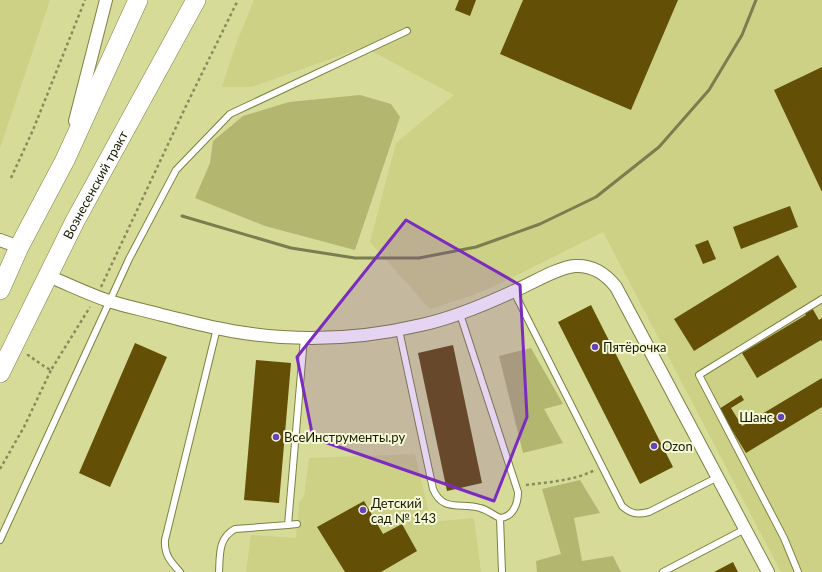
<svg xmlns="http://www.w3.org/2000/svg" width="822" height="572" font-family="Lato,sans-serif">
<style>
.built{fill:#ccd186}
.green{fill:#b2b66e}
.building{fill:#634f06}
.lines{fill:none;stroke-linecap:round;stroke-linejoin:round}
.lane-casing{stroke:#7d8141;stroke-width:8}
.street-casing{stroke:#7d8141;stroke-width:14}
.primary-casing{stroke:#7d8141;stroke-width:20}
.path{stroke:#888b5a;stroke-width:2.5;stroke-dasharray:3 3;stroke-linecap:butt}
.lane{stroke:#fff;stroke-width:6}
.street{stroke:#fff;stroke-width:12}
.primary{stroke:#fff;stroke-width:19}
.rail{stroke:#7a7d4e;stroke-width:3}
.marked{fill:#7b2cbf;fill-opacity:0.2;stroke:#7b2cbf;stroke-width:3;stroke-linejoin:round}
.poi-dot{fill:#6543bb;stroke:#f6f9d8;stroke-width:1.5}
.labels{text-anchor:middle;stroke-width:4;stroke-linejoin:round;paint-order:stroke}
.street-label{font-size:13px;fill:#191a01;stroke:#f6f9d8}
.poi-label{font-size:13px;fill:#191a01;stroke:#f6f9d8;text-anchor:start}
</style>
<rect width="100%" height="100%" fill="#d6db98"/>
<path class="built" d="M0,0H50L0,148Z
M254,0H822V572H781L603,232L499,284L473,295L430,309L370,242L396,143L454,95L364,47L252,87H222L236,44Z
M415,454L431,522L474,518L481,572H246L251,535L296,538L299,502L304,496L309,458Z"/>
<path class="green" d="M360,95L391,104L400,117L355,250L265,226L195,198L210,163L213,141L243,116L289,102Z
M531,348L563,404L544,409L563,443L523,453L499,356Z
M580,480L600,513L574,518L582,561L613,556L621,572H537L536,561L561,554L542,489Z"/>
<path class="building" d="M459,0H476L470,16L455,10Z
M523,0H678L631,110L500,54Z
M822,67V192L774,90Z
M790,206L798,227L741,249L733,227Z
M708,240L716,259L703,264L695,245Z
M778,255L797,287L694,351L674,319Z
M591,305L673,467L640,484L558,322Z
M811,306L819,320L822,318V342L821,340L757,378L742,353L806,315L803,311Z
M135,343L167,357L110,487L79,473Z
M453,345L482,483L447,491L418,353Z
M256,360L291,363L279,503L244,500Z
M822,378V407L746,453L719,409L741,395L744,400L731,408L742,426Z
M364,501L383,534L402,524L417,551L381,572H345L317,527Z
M733,562L738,572H714Z"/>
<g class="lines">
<g class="lane-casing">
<path id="lane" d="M514,292L622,506C631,514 637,515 649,512L718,477
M460,314L518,492C518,504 513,517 500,518L502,572
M399,330L433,489C443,513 461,502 480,508C488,510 493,515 500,518
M288,525L297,524
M0,540L129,259L176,170L230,114L407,31
M180,572C171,562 164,555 165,540L217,328
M219,572C220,555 218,538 235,529L288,525L304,338
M663,572L745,529
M798,572L784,538L699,375L822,299"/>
</g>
<g class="street-casing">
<path id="street" d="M75,121L106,0
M0,240L19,247
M48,276C68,284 88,294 109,301C127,307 145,310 162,315C187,321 212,328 238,332C299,342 362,339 421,325C453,318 484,305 514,291C531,284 558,267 575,266C593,265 606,274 616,287L768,572"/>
</g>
<g class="primary-casing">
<g id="primary">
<path d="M0,290L19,247L65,160L138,0"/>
<path id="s1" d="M0,373L75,221L196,0"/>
</g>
</g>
<path class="path" d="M11,178L33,130L85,0
M101,287L186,106L238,0
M28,354V355L45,367L51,370L90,307
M0,469L24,427L51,370
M526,485C549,482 573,481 595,470"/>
<use href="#lane" class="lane"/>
<use href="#street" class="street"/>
<use href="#primary" class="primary"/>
<path class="rail" d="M182,216L291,248L355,258H419L476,247L540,224L596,197L659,147L709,90L742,35L756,0"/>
</g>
<path class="marked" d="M406,220L520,285L527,417L494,501L313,438L297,357Z"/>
<g class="poi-dot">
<circle cx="595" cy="347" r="4"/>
<circle cx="781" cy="417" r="4"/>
<circle cx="276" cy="437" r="4"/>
<circle cx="654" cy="446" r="4"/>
<circle cx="363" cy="510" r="4"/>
</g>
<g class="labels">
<g class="street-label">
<text dy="5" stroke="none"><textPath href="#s1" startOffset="211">Вознесенский тракт</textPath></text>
</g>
<g class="poi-label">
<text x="603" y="352">Пятёрочка</text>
<text x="773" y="422" text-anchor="end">Шанс</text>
<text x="284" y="442">ВсеИнструменты.ру</text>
<text x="662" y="451">Ozon</text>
<text x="371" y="508">Детский<tspan x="371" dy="15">сад № 143</tspan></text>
</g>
</g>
</svg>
